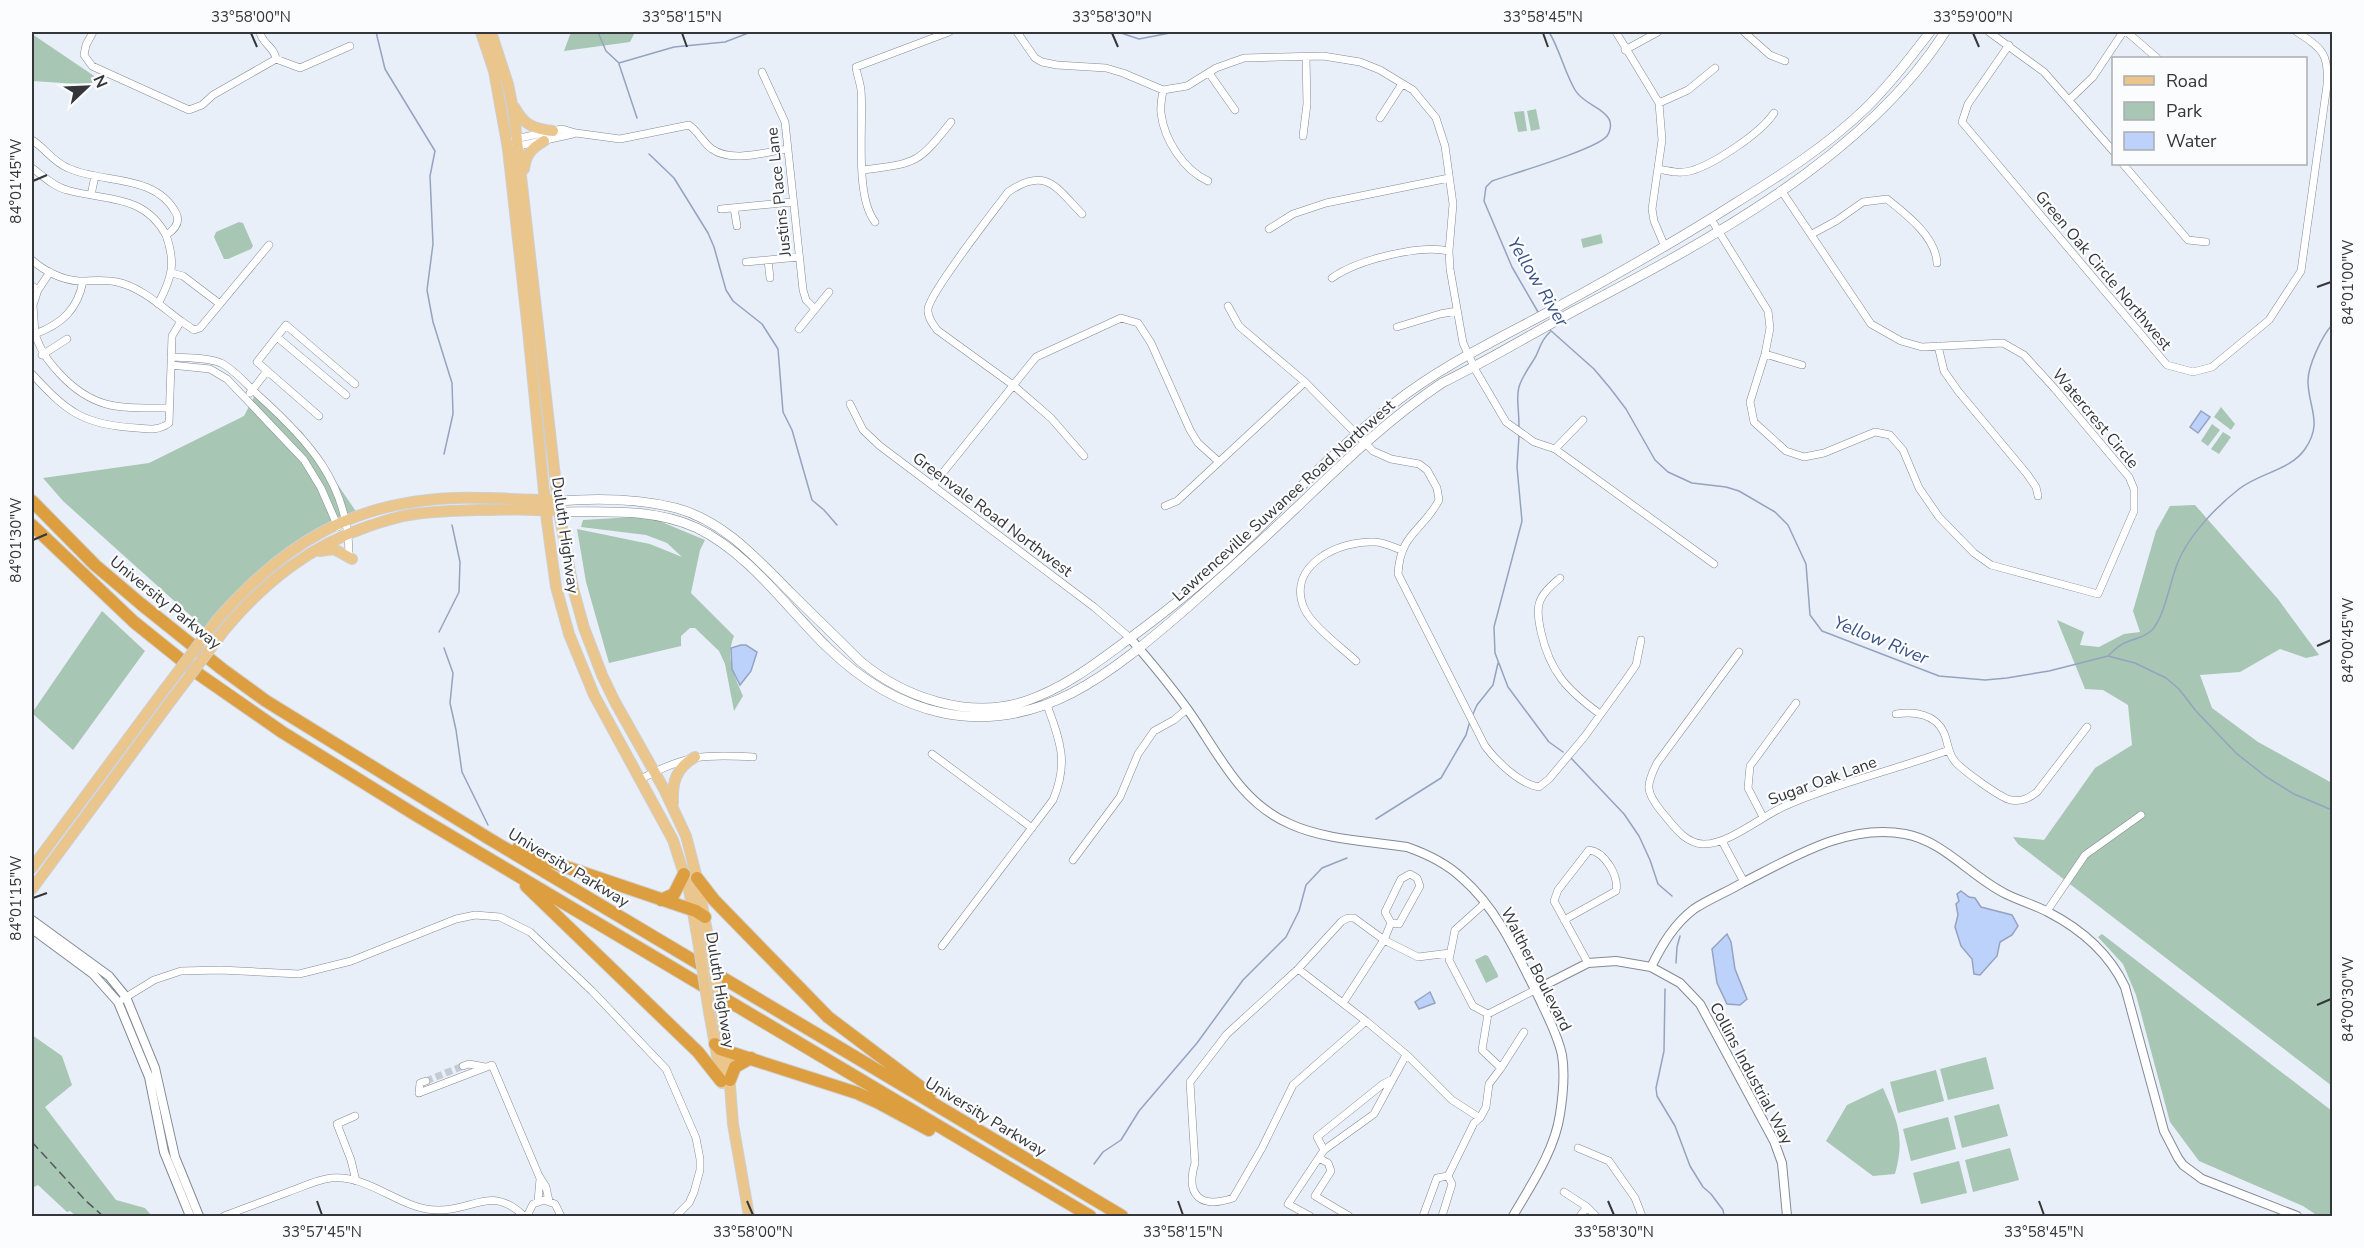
<svg xmlns="http://www.w3.org/2000/svg" width="2364" height="1248" font-family="'Nunito Sans',sans-serif">
<style>
.green{fill:#a7c6b3}
.water{fill:#bdd2fa;stroke:#94a3c0;stroke-width:1.5}
.lines{fill:none;stroke-linecap:round;stroke-linejoin:round}
.stream{stroke:#94a3c0;stroke-width:1.5}
.minor-tunnel{stroke:#c5cad3;stroke-width:7;stroke-dasharray:7 3.5;stroke-linecap:butt}
.minor-casing{stroke:#848a93;stroke-width:8}
.tertiary-casing{stroke:#848a93;stroke-width:10}
.secondary-casing{stroke:#848a93;stroke-width:10}
.primary-casing{stroke:#cecfd0;stroke-width:12}
.motorway-casing{stroke:#cecfd0;stroke-width:14}
.minor{stroke:#fff;stroke-width:7}
.tertiary{stroke:#fff;stroke-width:8}
.secondary{stroke:#fff;stroke-width:9}
.primary{stroke:#eac58c;stroke-width:10}
.motorway{stroke:#dc9e3f;stroke-width:12}
.rail{stroke:#55585d;stroke-width:1.5;stroke-dasharray:9 4.5;stroke-linecap:butt}
.primary-bridge-casing{stroke:#cecfd0;stroke-width:12;stroke-linecap:butt}
.primary-bridge{stroke:#eac58c;stroke-width:10}
.ticks{fill:none;stroke:#34363a;stroke-width:2}
.labels{text-anchor:middle;stroke-width:4.5;stroke-linejoin:round;paint-order:stroke}
.street-label{font-size:16px;fill:#34363a;stroke:#fbfcfe}
.water-label{font-size:18px;font-style:italic;fill:#3a5386;stroke:#fbfcfe}
.neatline{fill:none;stroke:#34363a;stroke-width:2}
.ticks-label{font-size:15px;text-anchor:middle;fill:#34363a}
</style>
<rect width="100%" height="100%" fill="#e9eff9"/>
<path class="green" d="M571,32H635L630,42L564,51Z
M32,34L109,86L32,81Z
M1536,109L1540,129L1531,131L1527,111Z
M1524,111L1527,131L1518,132L1514,112Z
M239,222L243,223L253,246L251,249L228,259H224L214,237L216,232Z
M1601,234L1603,243L1583,248L1581,239Z
M256,393L302,432L357,513L263,577L220,642L63,501L43,478L149,463L244,416Z
M2221,407L2235,424L2231,430L2214,417Z
M2212,424L2220,430L2208,446L2201,441Z
M2223,432L2231,437L2219,454L2211,449Z
M2195,505L2278,599L2319,655L2306,658L2280,649L2240,672L2200,675L2212,708L2258,742L2332,783V1086L2018,844L2013,837L2044,840L2095,768L2132,745L2128,705L2103,690L2085,689L2057,620L2084,632L2080,645L2099,647L2124,634L2140,632L2133,611L2156,531L2170,506Z
M634,517L657,520L705,540L700,550L691,593L734,636C725,658 734,675 743,696L734,711L725,664L719,651L695,628H690L681,636V646L609,663L586,582L577,529L650,544L682,557L667,543L646,535L581,527L583,520Z
M102,611L145,651L73,750L32,713Z
M2102,934L2332,1111V1216H2318L2303,1206L2199,1161L2170,1122L2136,995L2123,964L2098,937Z
M1485,955L1488,956L1498,975V977L1486,983L1475,960Z
M32,1035L62,1056L72,1085L45,1107L116,1200L145,1208L152,1216H76L70,1211L67,1212L38,1185L32,1188Z
M1986,1057L1994,1089L1948,1100L1940,1069Z
M1936,1070L1944,1101L1898,1113L1890,1082Z
M1883,1088C1898,1122 1905,1138 1895,1174L1873,1176L1826,1141L1847,1105Z
M1999,1104L2008,1136L1962,1148L1954,1116Z
M1948,1117L1956,1149L1911,1161L1903,1129Z
M2010,1148L2019,1180L1973,1192L1965,1160Z
M1959,1161L1967,1193L1921,1204L1913,1173Z"/>
<path class="water" d="M2201,411L2210,417L2198,433L2190,427Z
M741,645H746L757,652L751,671L740,685L732,669L731,648Z
M1961,891L1969,897L1975,898L1981,907L2012,915L2018,926L2012,935L2000,942L1997,956L1980,975L1974,974L1972,959L1961,946L1955,927L1958,915L1956,904L1959,901L1957,894Z
M1727,934L1731,942L1735,969L1747,999L1740,1005L1727,1004L1717,983L1712,949Z
M1430,992L1435,1003L1419,1009L1415,1002Z"/>
<g class="lines">
<path class="stream" d="M376,32L385,69L435,151L430,176L433,244L427,290L433,322L452,383L453,414L444,454
M598,32L606,51L619,63L674,47L725,42L751,32
M1118,32L1139,39L1175,32
M619,64L637,118
M649,154L674,178L708,233L714,247L726,290L733,301L762,324L778,349L783,412L792,430L812,500L824,510L837,525
M1538,312L1512,267L1484,201L1486,187L1492,181C1512,174 1597,149 1607,136C1610,132 1612,124 1609,119C1603,107 1583,104 1575,90C1564,71 1560,50 1549,32
M1549,329L1594,369L1610,388L1626,409L1655,460L1668,472L1692,483L1726,487L1739,491L1775,512L1788,525L1806,564L1810,615L1822,631L1939,676L1985,680L2007,678L2049,671L2108,656L2135,663L2166,678L2179,689L2196,711L2236,753L2265,776L2294,794L2332,810
M1519,428C1519,392 1511,394 1533,361C1541,350 1538,343 1550,332
M1519,436L1517,467L1522,521L1494,627L1495,653L1508,687L1549,742L1563,752
M439,632L459,592L460,562L452,525
M444,648L453,673L450,703L456,730L462,772L488,825
M2109,655C2114,650 2120,644 2127,642C2136,638 2144,638 2152,630C2165,616 2170,581 2178,562C2189,535 2216,507 2239,489C2259,473 2291,470 2305,449C2323,423 2309,409 2308,383C2307,367 2322,336 2332,325
M1473,714L1477,705L1493,685L1498,663
M1571,758L1624,814L1639,836L1650,860L1658,884L1672,896
M1376,819L1441,778L1466,735L1470,721
M1676,963L1677,947L1680,936
M1665,989L1664,1051L1656,1088L1657,1096L1675,1126L1690,1166L1703,1187L1711,1194L1723,1210L1724,1216
M1094,1164L1103,1152L1121,1140L1139,1111L1197,1043L1243,980L1286,937L1299,911L1306,885L1322,868L1347,858"/>
<path class="minor-tunnel" d="M426,1081L463,1066"/>
<g class="minor-casing">
<path id="minor" d="M93,32L86,45L84,55L92,66L189,110L202,105L213,95L276,59C275,47 261,43 260,32
M1017,32L1035,58L1042,62L1057,65L1106,68L1123,73L1163,90L1187,86L1216,68L1244,58L1323,56L1360,62L1380,70L1413,90L1436,118L1445,146L1453,204L1449,251L1450,269L1463,343L1476,371L1506,422L1534,442L1555,449L1714,564
M1616,32L1659,103L1662,140L1652,209L1654,221L1665,247
M1744,32L1770,55L1785,61
M1989,32L2044,72L2114,152
M2127,32L2157,58
M2009,45L1968,104L1962,122L2167,365L2193,372L2212,367L2269,320L2301,271L2327,85C2329,54 2323,49 2297,32
M1625,50L1658,32
M276,59L300,68L350,46
M762,72L785,122L803,290L806,300L815,309
M1209,73L1235,110
M1163,90C1162,98 1160,106 1161,113C1164,140 1184,170 1208,181
M2069,100L2093,77L2123,32
M1659,103L1688,90L1715,68
M1380,118L1402,84
M1303,136L1307,104L1306,57
M515,139L562,129L576,133L620,139L689,125C699,132 703,143 712,149C731,163 766,152 787,149
M32,140C45,148 53,162 68,168C102,184 155,173 176,213C181,223 174,230 166,235C176,263 172,278 158,304
M514,147L573,134
M2123,164L2188,240L2206,242
M32,168C43,176 54,187 67,190C106,201 144,194 166,235
M1658,169C1669,171 1679,174 1690,171C1713,165 1761,133 1774,113
M863,170C916,163 917,165 951,122
M91,195L95,176
M734,208L737,226
M721,209L793,202
M1082,214C1056,187 1046,166 1008,192C994,211 930,292 928,309C927,317 933,324 937,330L1013,385L1051,418L1084,456
M1711,219L1768,311L1770,328L1765,354L1750,402L1754,422L1786,451L1804,457L1824,453L1875,432L1890,435L1903,450L1919,488L1939,517L1974,553L1991,565L2098,594L2134,511V489L2129,477L2055,389L2024,355L2003,343L1922,347L1901,341L1871,324L1781,190
M875,222C854,195 864,124 861,90C860,82 857,75 856,67L949,32
M1269,229L1293,214L1326,203L1449,178
M1812,234L1836,221L1863,202L1887,199C1906,214 1936,237 1937,263
M32,260C44,271 62,280 79,281C91,281 104,279 117,282C141,287 162,307 181,321L172,336L169,423C159,431 148,429 137,428C83,425 67,412 32,374
M768,260L770,278
M746,262L799,257
M172,273L183,276L220,304
M1332,278C1357,260 1420,244 1449,251
M32,286L38,290L50,272
M38,290L33,305L35,334C62,324 78,309 83,281
M1228,306L1239,326L1305,382L1373,451L1391,459L1419,464L1427,470L1437,488L1439,500C1423,531 1400,533 1398,574L1485,746C1497,762 1520,784 1539,787L1549,779L1585,736L1627,678L1636,665L1641,640
M181,321L194,330L200,328L269,245
M1397,327L1440,314L1457,311
M799,329L829,292
M32,335L35,334C41,351 47,360 59,373C94,411 121,408 169,408
M277,337L346,395
M1938,346L1944,371L1958,391L2027,474L2036,487L2038,496
M1765,354L1802,365
M42,355L67,339
M171,357C187,358 206,357 221,363C235,370 248,386 259,396C308,440 348,483 349,553
M171,365L210,369L227,379L304,460L321,488L338,527
M250,393L267,371
M850,404L863,430L880,446L1094,607L1130,638
M319,416L257,362L286,325L355,384
M1555,449L1583,420
M933,485L1036,357L1121,318L1138,323L1151,343L1190,430L1198,443L1218,461
M1165,506L1177,501L1305,382
M1560,578C1552,585 1542,593 1539,604C1537,612 1539,623 1541,632C1550,672 1567,690 1600,714
M1739,652L1657,763C1646,785 1645,791 1661,811C1673,825 1684,843 1703,844C1728,845 1762,816 1785,806C1837,783 1895,770 1949,750
M1356,661C1341,647 1312,626 1304,608C1286,565 1340,540 1375,542C1383,542 1393,547 1401,550
M1896,714C1914,711 1936,714 1944,733C1948,742 1948,753 1954,760C1959,768 2002,799 2011,800C2022,802 2029,798 2037,792L2087,727
M932,754L1032,828
M641,779C685,755 704,754 753,757
M1763,817L1748,788L1750,766L1796,703
M1722,841L1744,882
M1073,860L1120,797L1138,754L1154,731L1174,720L1187,709
M1485,903L1455,930L1449,960L1473,1006L1488,1014L1535,990
M2047,911L2085,855L2141,815
M1564,920L1616,891C1619,876 1605,852 1589,850L1558,890L1554,901L1588,963
M1391,923L1385,912L1401,879L1410,874L1417,878L1420,886L1399,924L1391,923L1384,940L1418,957L1450,953
M942,946L1053,800C1069,762 1060,741 1047,705
M1298,969L1366,1021L1293,1085L1262,1148L1233,1198C1201,1209 1185,1196 1195,1163L1190,1082L1227,1034L1298,969L1342,921L1348,918H1354L1384,940L1343,1003
M123,999L154,980L181,971L220,970L299,974L351,961L456,919L475,915L500,917L530,932L592,991L666,1069L696,1138L700,1159V1170L694,1192L689,1203L676,1216
M1488,1014L1482,1050L1501,1068L1524,1032
M1366,1021L1408,1056L1452,1100L1480,1118L1486,1107L1489,1084L1501,1068
M463,1066L469,1064L485,1067
M419,1093L492,1065L539,1176L546,1187L549,1201
M419,1093L420,1083L426,1081
M355,1116L337,1124L351,1160L356,1181
M1578,1148L1609,1161L1635,1198L1642,1216
M1324,1150L1317,1137L1383,1084L1393,1079
M1319,1158L1328,1163L1331,1171L1315,1196L1349,1216
M1564,1192L1587,1207L1596,1216
M538,1201L540,1179
M224,1216C245,1208 267,1200 288,1192C302,1187 316,1180 331,1178C370,1174 401,1211 439,1210C475,1210 492,1185 524,1216
M527,1216L533,1204L544,1200L555,1204L561,1216
M1310,1216L1288,1204L1324,1150L1374,1114L1406,1055
M1423,1216L1437,1178L1448,1176
M1442,1216L1452,1184L1448,1176L1474,1123L1480,1118
M1580,1216L1587,1207"/>
</g>
<g class="tertiary-casing">
<path id="tertiary" d="M1130,638C1150,661 1170,685 1188,710C1218,752 1239,802 1290,824C1325,840 1369,841 1407,847C1427,854 1446,863 1462,878C1498,909 1519,958 1540,1000C1548,1017 1558,1036 1562,1055C1565,1073 1563,1095 1560,1114C1555,1150 1531,1185 1513,1216
M32,920L109,976L126,997L155,1068L175,1157L199,1216
M32,929L93,974L118,1002L149,1077L164,1152L190,1216
M1651,967C1662,945 1674,924 1694,909C1709,899 1727,892 1742,883C1792,858 1847,823 1905,834C1944,841 1971,877 2006,894C2020,901 2035,905 2048,912C2081,929 2109,953 2125,987L2164,1131L2178,1158L2183,1165L2202,1179L2297,1216
M1535,990L1588,963L1616,961L1651,967L1680,983L1700,1004L1774,1141L1782,1163L1787,1216"/>
</g>
<g class="secondary-casing">
<path id="secondary" d="M558,501C597,498 637,498 676,508C724,521 758,560 792,594C814,616 837,638 860,661C904,698 970,720 1026,701C1063,688 1091,667 1122,644C1159,617 1196,588 1229,557C1283,506 1334,450 1393,404C1441,366 1498,339 1552,310C1614,276 1675,242 1734,204C1781,175 1827,146 1867,107C1890,84 1910,58 1930,32
M559,512C606,512 653,508 697,528C750,554 786,607 827,647C897,715 982,739 1072,693C1114,671 1152,638 1188,607C1224,575 1260,542 1295,509C1342,464 1388,419 1442,383C1487,361 1530,335 1574,311C1704,243 1865,158 1945,32"/>
</g>
<g class="primary-casing">
<path id="primary" d="M481,32L494,71L508,149L528,330L547,522L556,587L569,634L594,695L673,840L689,890L698,941
M491,32L508,84L514,114L559,512L573,588L584,628L602,675L615,702L664,789L686,836L698,882L710,948
M515,108C524,125 534,129 553,131
M524,169C526,154 531,149 544,141
M320,551L334,549L352,559
M217,620C283,544 353,501 456,498C488,497 520,500 552,500
M226,628C266,581 310,546 369,526C382,522 395,517 409,515C431,511 454,511 477,510C501,510 526,508 550,511
M673,803C672,782 676,768 695,757
M32,868L164,690
M32,889L173,698
M709,1012L722,1083
M722,1019L728,1060L733,1124L749,1216"/>
</g>
<g class="motorway-casing">
<path id="motorway" d="M32,501L95,565L141,604L222,669L266,701L488,838L1122,1216
M32,525L134,622L200,675L282,732L419,817L1090,1216
M518,848L557,864L696,911L705,917
M697,878L714,900L828,1017L930,1094
M526,886L698,1052L721,1081
M661,900L674,894L684,874
M715,1044L720,1049L857,1093L877,1102L929,1130
M730,1080L735,1067L751,1058"/>
</g>
<use href="#minor" class="minor"/>
<use href="#tertiary" class="tertiary"/>
<use href="#secondary" class="secondary"/>
<use href="#primary" class="primary"/>
<use href="#motorway" class="motorway"/>
<path class="rail" d="M32,1142L86,1201L103,1216"/>
<g class="primary-bridge-casing">
<path id="primary-bridge" d="M164,690L217,620
M173,698L226,628
M698,941L709,1012
M710,948L722,1019"/>
</g>
<use href="#primary-bridge" class="primary-bridge"/>
</g>
<path class="ticks" d="M251,33L257,47M682,33L687,47M1112,33L1118,47M1543,33L1548,47M1973,33L1979,47M33,181L47,175M2317,287L2331,282M33,540L47,534M2317,646L2331,640M33,898L47,893M2317,1005L2331,999M317,1201L322,1215M747,1201L753,1215M1178,1201L1183,1215M1608,1201L1614,1215M2039,1201L2044,1215"/>
<g class="labels">
<g class="street-label">
<text transform="translate(778 192) rotate(-96)" y="6">Justins Place Lane</text>
<text transform="translate(2104 270) rotate(50)" y="6">Green Oak Circle Northwest</text>
<text transform="translate(2096 418) rotate(50)" y="6">Watercrest Circle</text>
<text transform="translate(1283 500) rotate(-42)" y="6">Lawrenceville Suwanee Road Northwest</text>
<text transform="translate(993 514) rotate(37)" y="6">Greenvale Road Northwest</text>
<text transform="translate(566 535) rotate(82)" y="6">Duluth Highway</text>
<text transform="translate(166 602) rotate(39)" y="6">University Parkway</text>
<text transform="translate(1822 780) rotate(-20)" y="6">Sugar Oak Lane</text>
<text transform="translate(569 867) rotate(31)" y="6">University Parkway</text>
<text transform="translate(1537 969) rotate(63)" y="6">Walther Boulevard</text>
<text transform="translate(721 990) rotate(81)" y="6">Duluth Highway</text>
<text transform="translate(1752 1073) rotate(62)" y="6">Collins Industrial Way</text>
<text transform="translate(986 1116) rotate(31)" y="6">University Parkway</text>
</g>
<g class="water-label">
<text transform="translate(1538 282) rotate(59)" y="6">Yellow River</text>
<text transform="translate(1881 640) rotate(22)" y="6">Yellow River</text>
</g>
</g>
<rect width="2364" height="1248" fill="none" stroke="#fbfcfe" stroke-width="66"/>
<rect x="2112" y="57" width="195" height="108" fill="#fbfcfe" stroke="#abadb0" stroke-width="1.5"/>
<rect x="2124" y="76" width="30" height="9" fill="#eac58c" stroke="#abadb0" stroke-width="1.5"/>
<text x="2166" y="87" font-size="18" fill="#34363a">Road</text>
<rect x="2124" y="102" width="30" height="18" fill="#a7c6b3" stroke="#abadb0" stroke-width="1.5"/>
<text x="2166" y="117" font-size="18" fill="#34363a">Park</text>
<rect x="2124" y="132" width="30" height="18" fill="#bdd2fa" stroke="#abadb0" stroke-width="1.5"/>
<text x="2166" y="147" font-size="18" fill="#34363a">Water</text>
<g transform="translate(87 87) rotate(67)" stroke="#fbfcfe" stroke-width="4.5" paint-order="stroke">
<path d="M0-4.5L10 22L0 15L-10 22Z" fill="#34363a"/>
<text y="-9" font-size="16" font-weight="bold" text-anchor="middle" fill="#34363a">N</text>
</g>
<rect x="33" y="33" width="2298" height="1182" class="neatline"/>
<g class="ticks-label">
<text x="251" y="22">33°58'00"N</text>
<text x="682" y="22">33°58'15"N</text>
<text x="1112" y="22">33°58'30"N</text>
<text x="1543" y="22">33°58'45"N</text>
<text x="1973" y="22">33°59'00"N</text>
<text transform="translate(16 181) rotate(-90)" y="5">84°01'45"W</text>
<text transform="translate(2348 282) rotate(-90)" y="5">84°01'00"W</text>
<text transform="translate(16 540) rotate(-90)" y="5">84°01'30"W</text>
<text transform="translate(2348 640) rotate(-90)" y="5">84°00'45"W</text>
<text transform="translate(16 898) rotate(-90)" y="5">84°01'15"W</text>
<text transform="translate(2348 999) rotate(-90)" y="5">84°00'30"W</text>
<text x="322" y="1237">33°57'45"N</text>
<text x="753" y="1237">33°58'00"N</text>
<text x="1183" y="1237">33°58'15"N</text>
<text x="1614" y="1237">33°58'30"N</text>
<text x="2044" y="1237">33°58'45"N</text>
</g>
</svg>
